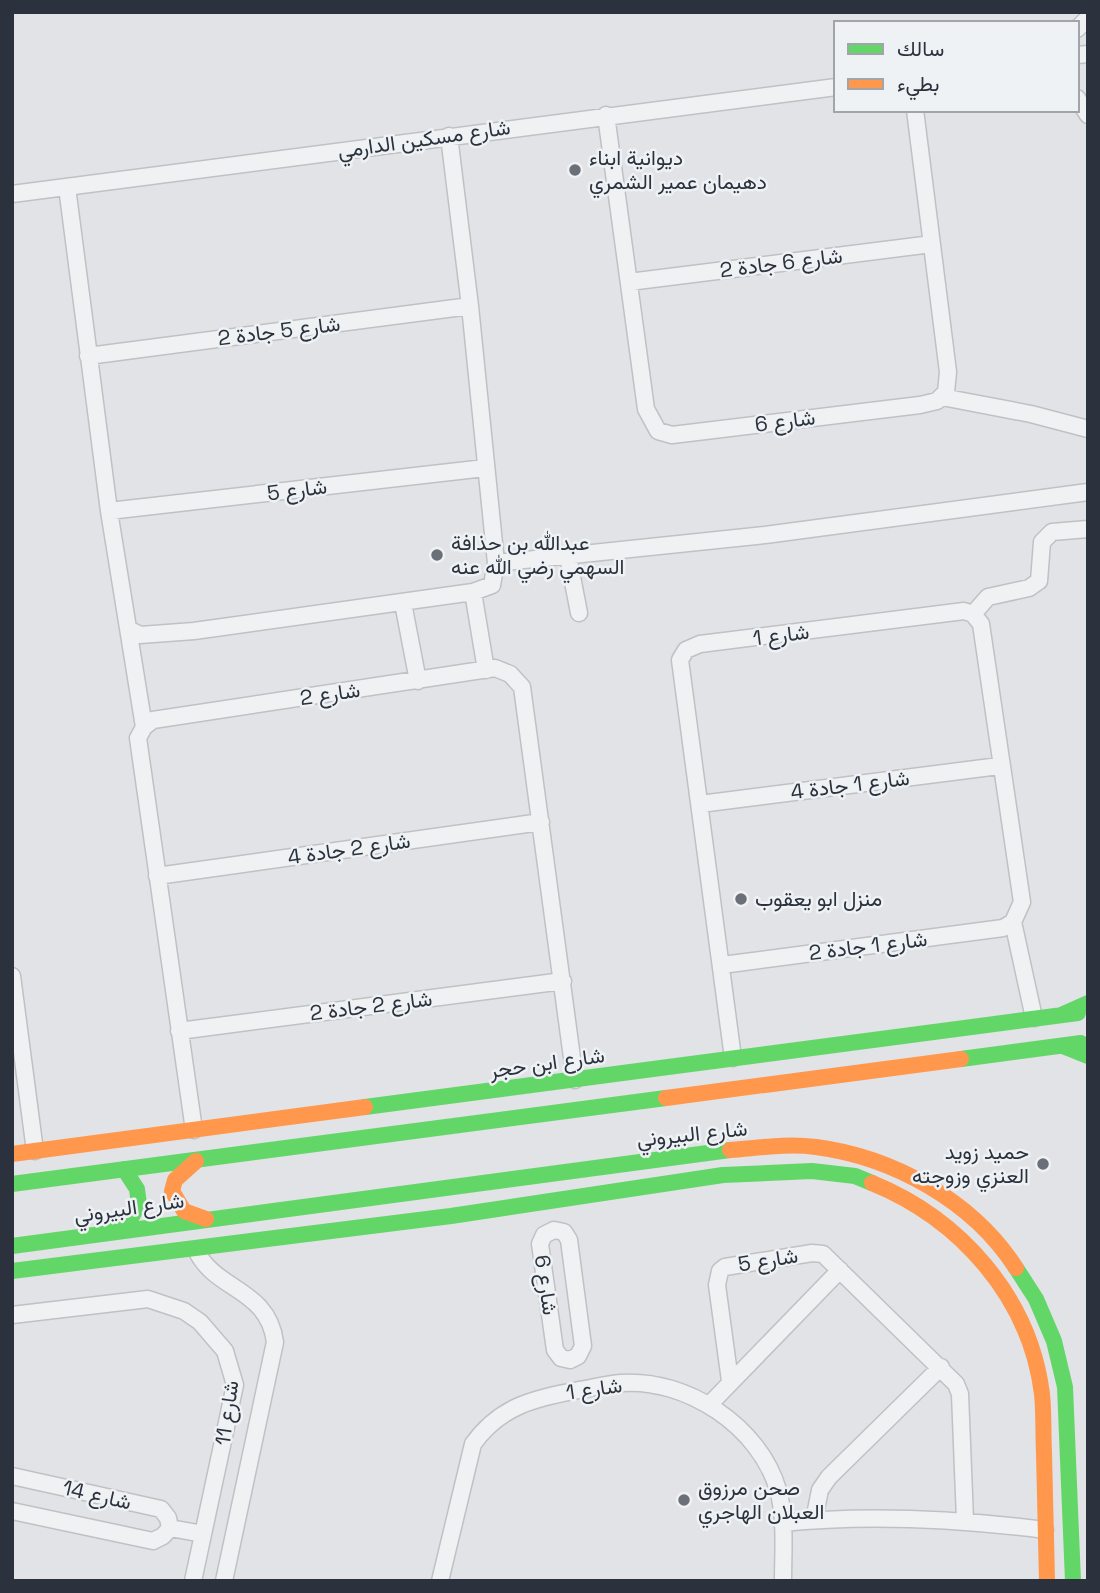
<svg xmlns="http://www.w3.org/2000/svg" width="1100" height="1593" font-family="'Space Grotesk',Vazirmatn,sans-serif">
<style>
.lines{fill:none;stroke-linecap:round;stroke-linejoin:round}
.street-casing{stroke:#c0c1c4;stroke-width:19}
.street{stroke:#f0f1f3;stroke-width:16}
.fast{stroke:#63d668;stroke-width:16}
.slow{stroke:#ff974d;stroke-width:16}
.poi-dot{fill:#6b7078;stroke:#eff2f5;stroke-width:2.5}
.labels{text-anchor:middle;stroke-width:5;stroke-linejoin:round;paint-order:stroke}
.street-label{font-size:21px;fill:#2b323d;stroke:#eff2f5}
.poi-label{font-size:21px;fill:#2b323d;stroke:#eff2f5;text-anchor:start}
</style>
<rect width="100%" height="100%" fill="#e1e3e6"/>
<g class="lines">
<g class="street-casing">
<path id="street" d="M1077,29L1088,18
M1077,55L1088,54
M1077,98L1088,115
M606,115L646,409L658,431L672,435L920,405L937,401L946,392L948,372L915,110
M67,187L109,511L144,727
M12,194L836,87
M629,282L932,244
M88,356L470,306
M942,397L1031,414L1088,429
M109,511L485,468
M568,556L579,613
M496,563L765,535L1088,492
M473,592L486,670
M403,603L418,681
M973,614L988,597L1029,588L1039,581L1042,542L1052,532L1088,529
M130,630L140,635L194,631L473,592L492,585L496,563L470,306L449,136
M700,804L999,766
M157,876L541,822
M1013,922L1034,1018
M722,965L1003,928L1013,922L1022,902L981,624L973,614L964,611L700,644L686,650L680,660L733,1058
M12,976L35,1151
M179,1031L563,981
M194,1130L138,738L144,727L153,720L495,668L510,674L522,687L575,1080
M554,1230L564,1232L569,1240L583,1346L578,1356L570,1360L561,1358L555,1350L540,1244L544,1235Z
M196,1250C215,1291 268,1288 275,1342L224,1581
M12,1315L148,1299L184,1311L200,1322L225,1351L235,1385L193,1581
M730,1381L717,1285L720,1271L725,1267L812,1253L823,1254L956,1384L960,1394L965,1520
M709,1405L840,1270
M12,1476L161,1509L168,1518L170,1528
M12,1511L153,1541L163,1536L170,1528
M814,1520L820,1490L829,1477L941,1367
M782,1523C870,1514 959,1519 1045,1530
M170,1528L203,1534
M440,1581L473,1444C500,1406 535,1398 579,1390C592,1388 607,1384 621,1383C687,1378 760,1427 778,1490C786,1518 783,1552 783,1581"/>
</g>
<use href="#street" class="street"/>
<path class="fast" d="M1061,1015L1088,1003
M1063,1046L1088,1056
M961,1059L1081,1043
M365,1107L1078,1013
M12,1184L666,1098
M112,1231L131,1218L139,1204L137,1189L124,1169
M12,1246L730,1150
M1016,1268L1036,1299L1054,1341L1065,1387L1073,1581
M12,1271L451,1216L723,1175L812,1171L855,1176L872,1183"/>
<path class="slow" d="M666,1098L961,1059
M730,1150C758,1148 787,1143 816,1147C893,1157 973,1201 1016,1268
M12,1154L365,1107
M196,1161L175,1180L172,1191L184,1211L206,1219
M872,1183C960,1219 1030,1297 1042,1394C1044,1413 1043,1433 1044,1453C1045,1495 1046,1538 1047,1581"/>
</g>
<g class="poi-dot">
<circle cx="575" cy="170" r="7"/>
<circle cx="437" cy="555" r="7"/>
<circle cx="741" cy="899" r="7"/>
<circle cx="1043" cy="1164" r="7"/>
<circle cx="684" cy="1500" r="7"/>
</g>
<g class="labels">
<g class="street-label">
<text transform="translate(424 139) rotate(-8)" y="7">شارع مسكين الدارمي</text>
<text transform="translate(781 263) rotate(-7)" y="7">شارع 6 جادة 2</text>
<text transform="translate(279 331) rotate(-7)" y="7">شارع 5 جادة 2</text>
<text transform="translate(785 421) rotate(-7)" y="7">شارع 6</text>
<text transform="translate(297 490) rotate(-7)" y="7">شارع 5</text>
<text transform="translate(781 635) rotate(-7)" y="7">شارع 1</text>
<text transform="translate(330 694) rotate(-8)" y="7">شارع 2</text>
<text transform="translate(850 785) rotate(-7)" y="7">شارع 1 جادة 4</text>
<text transform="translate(349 849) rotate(-8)" y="7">شارع 2 جادة 4</text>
<text transform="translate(868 946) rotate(-7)" y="7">شارع 1 جادة 2</text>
<text transform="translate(371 1006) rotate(-7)" y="7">شارع 2 جادة 2</text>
<text transform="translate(547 1063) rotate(-8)" y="7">شارع ابن حجر</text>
<text transform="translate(692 1134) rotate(-6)" y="7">شارع البيروني</text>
<text transform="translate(129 1208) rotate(-8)" y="7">شارع البيروني</text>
<text transform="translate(768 1260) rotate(-9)" y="7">شارع 5</text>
<text transform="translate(546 1285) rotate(82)" y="7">شارع 6</text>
<text transform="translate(594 1389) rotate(-8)" y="7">شارع 1</text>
<text transform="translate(227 1413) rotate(-82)" y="7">شارع 11</text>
<text transform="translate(97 1495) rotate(13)" y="7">شارع 14</text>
</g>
<g class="poi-label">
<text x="589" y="165">ديوانية ابناء<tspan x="589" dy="24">دهيمان عمير الشمري</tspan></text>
<text x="451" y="550">عبدالله بن حذافة<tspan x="451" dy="24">السهمي رضي الله عنه</tspan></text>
<text x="755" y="906">منزل ابو يعقوب</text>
<text x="1029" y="1159" text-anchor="end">حميد زويد<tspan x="1029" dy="24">العنزي وزوجته</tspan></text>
<text x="698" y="1495">صحن مرزوق<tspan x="698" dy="24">العبلان الهاجري</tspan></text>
</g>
</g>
<rect width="1100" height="1593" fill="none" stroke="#2b323d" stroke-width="28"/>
<rect x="834" y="21" width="245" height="91" fill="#eff2f5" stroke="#a1a5ab" stroke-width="2"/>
<rect x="848" y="44" width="35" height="10" fill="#63d668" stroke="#a1a5ab" stroke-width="2"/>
<text x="897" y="56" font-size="21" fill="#2b323d">سالك</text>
<rect x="848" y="79" width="35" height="10" fill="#ff974d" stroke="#a1a5ab" stroke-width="2"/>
<text x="897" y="91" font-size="21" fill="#2b323d">بطيء</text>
</svg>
